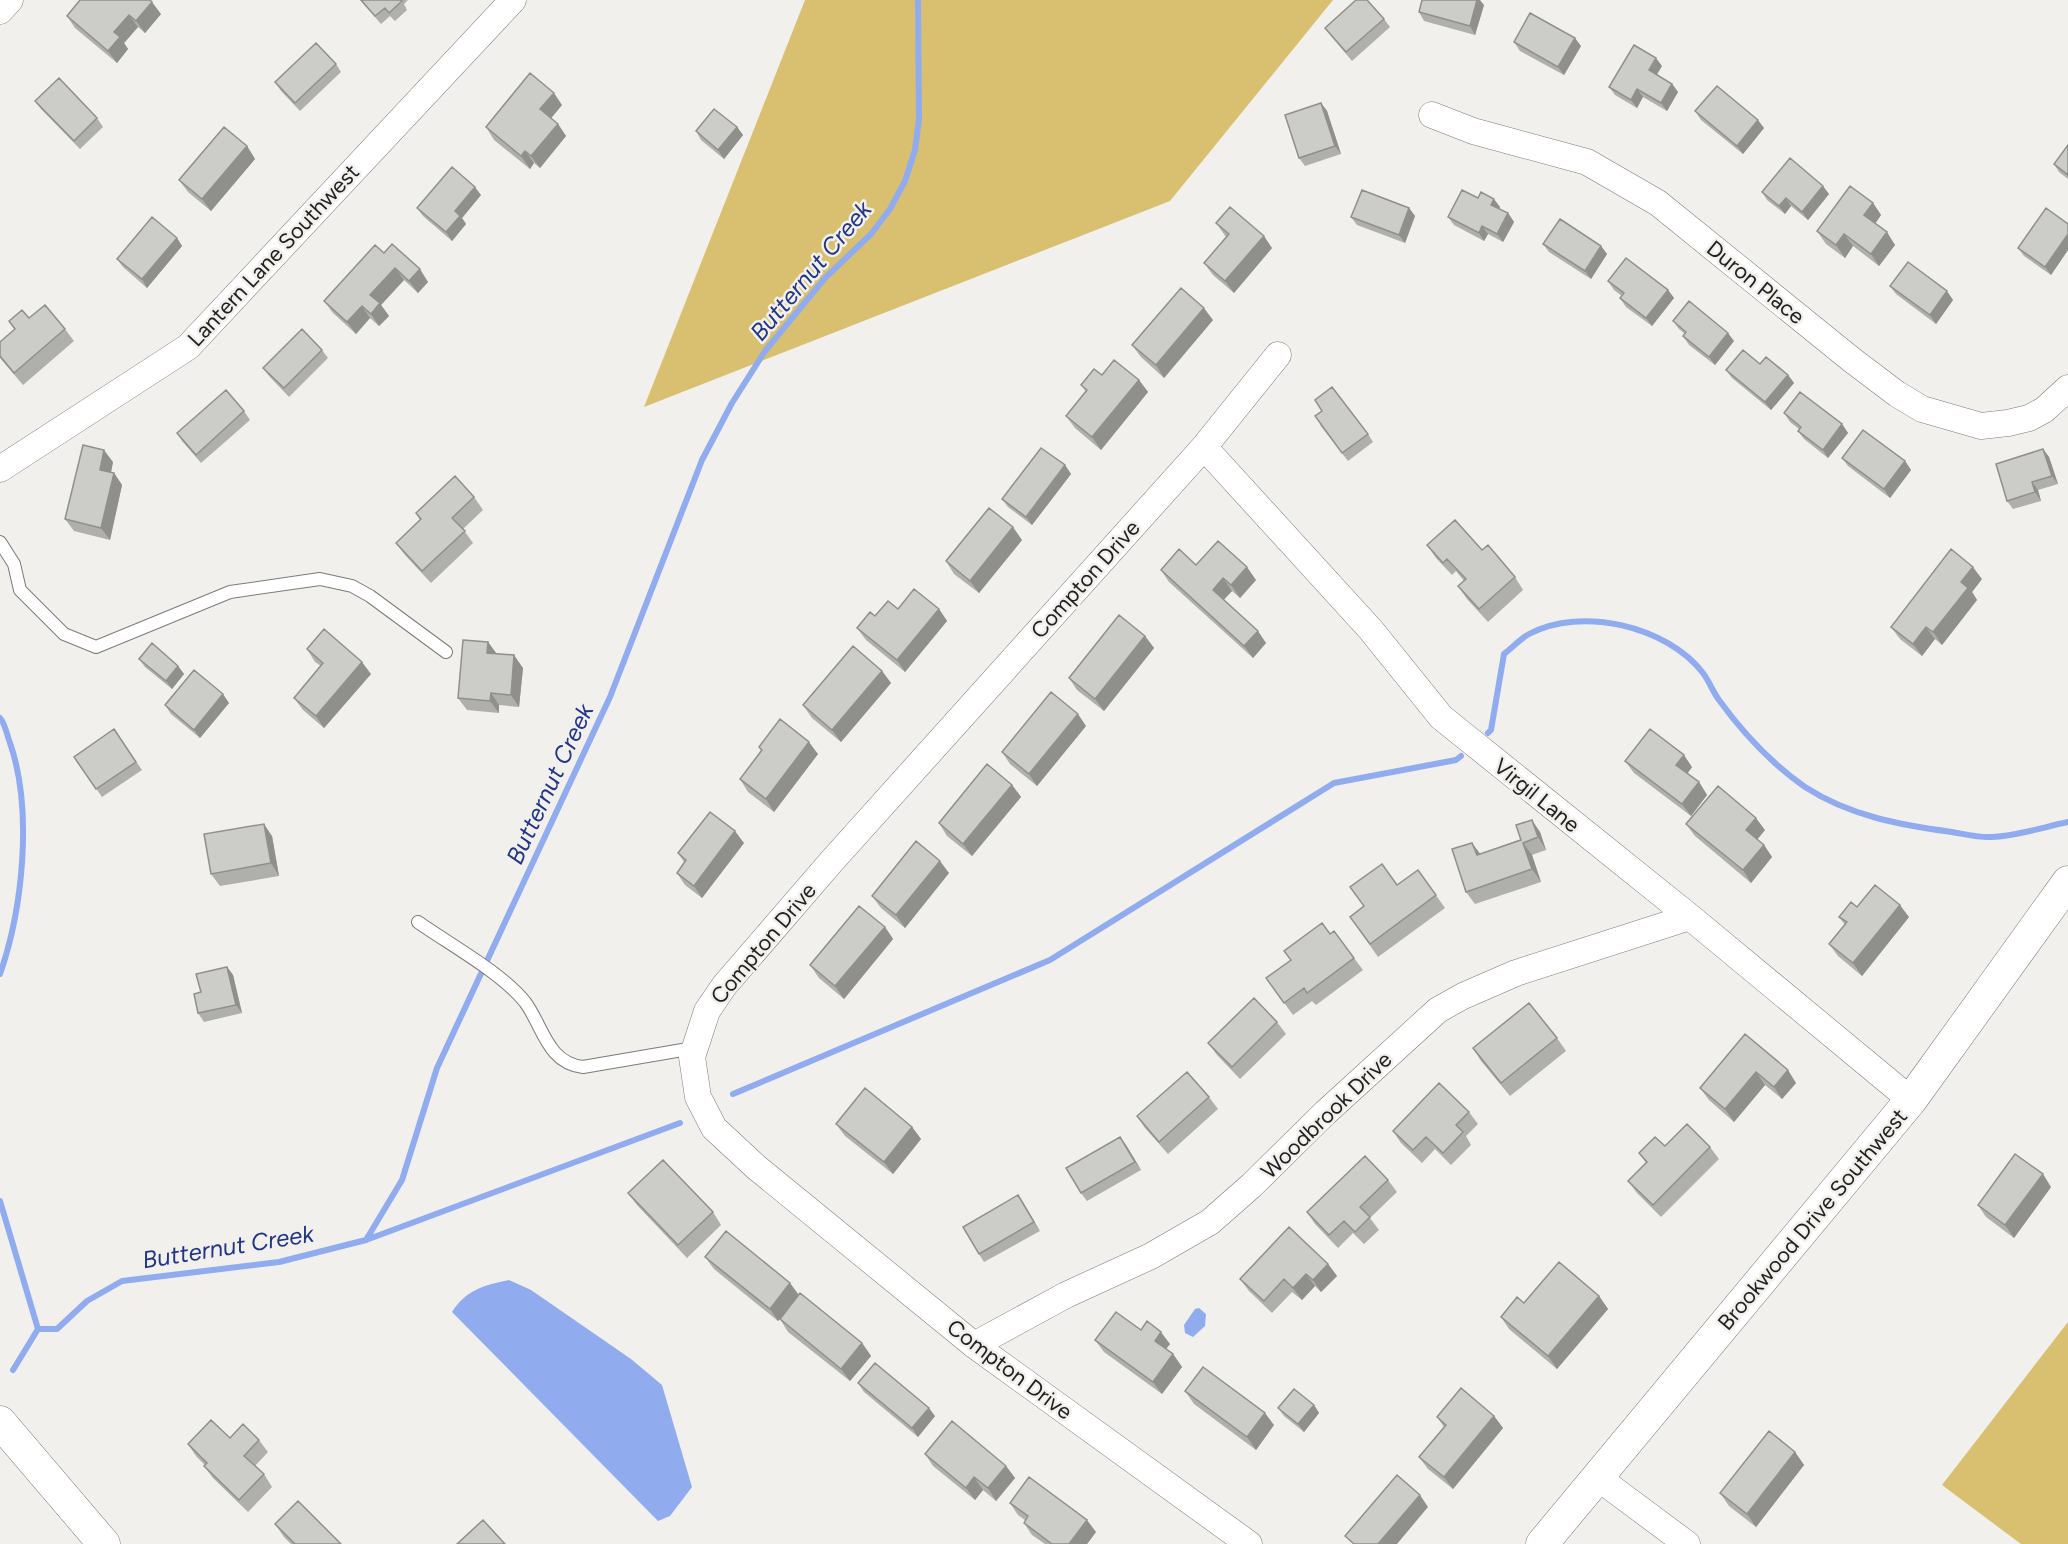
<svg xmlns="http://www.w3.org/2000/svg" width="2068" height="1544" font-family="Figtree,sans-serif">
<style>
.forest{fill:#d8c070}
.water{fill:#91abef}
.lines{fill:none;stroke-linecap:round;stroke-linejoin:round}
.stream{stroke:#91abef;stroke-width:6}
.service-casing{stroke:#7c7b79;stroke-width:14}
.minor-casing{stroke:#7c7b79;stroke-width:27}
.tertiary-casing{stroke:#7c7b79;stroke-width:33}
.service{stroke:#fff;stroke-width:12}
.minor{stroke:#fff;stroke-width:26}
.tertiary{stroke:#fff;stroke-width:32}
.wall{fill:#afafac}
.shaded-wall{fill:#8f8f8c}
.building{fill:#ccccc8;stroke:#8f8f8c;stroke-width:1.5}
.labels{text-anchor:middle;stroke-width:5;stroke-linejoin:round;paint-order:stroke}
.street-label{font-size:22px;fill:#201f1e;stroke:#f1f0ed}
.water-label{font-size:24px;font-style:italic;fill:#223583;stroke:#f1f0ed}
</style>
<rect width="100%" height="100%" fill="#f1f0ed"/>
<path class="forest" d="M805,0H1333L1170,201L644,407Z
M2068,1322V1544H2021L1942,1485Z"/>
<path class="water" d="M509,1280L531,1290L631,1359L662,1385L692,1487L670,1516L658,1521L452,1312C466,1290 484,1285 509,1280Z
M1199,1308L1206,1314L1205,1326L1193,1337L1185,1333L1184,1325L1195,1309Z"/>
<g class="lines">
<path class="stream" d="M0,718C5,723 7,735 10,743C33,809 23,908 0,974
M1488,733L1491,730L1504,654C1512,648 1520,639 1529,634C1581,606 1667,626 1703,673C1709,681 1713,692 1719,700C1743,733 1772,764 1805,787C1850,816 1900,825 1952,832C1964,834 1979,838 1992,837C2017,836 2044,827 2068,822
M733,1094L1050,960L1334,783L1456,760L1461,756
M0,1201L38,1329
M366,1240L402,1180L437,1068L610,697L702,460L732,403L765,351L825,278L871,234L890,209L905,181L915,150L919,119L918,0
M38,1329H57L87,1301L122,1281L279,1262L366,1240L680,1123
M13,1370L38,1329"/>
<g class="service-casing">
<path id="service" d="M0,542L14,564L20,590L64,634L96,647L230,592L320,579L352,586L370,596L446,652
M418,922C449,944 502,973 525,1002C543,1026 547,1063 583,1067L694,1048"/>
</g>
<g class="minor-casing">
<path id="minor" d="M0,11L10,0
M1432,115L1473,131L1587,162L1658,203L1852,360L1897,394L1922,409L1981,426L2008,423L2029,418L2044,410L2068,388
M1204,447L1371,630L1441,717L1690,917L1911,1100
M0,469L188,347L513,0
M974,1345L1066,1295L1151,1256L1210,1222L1252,1185L1325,1113L1438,1010L1463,996L1516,973L1690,917
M1597,1477L1687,1544
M1249,1544L974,1345L756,1167L714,1128L698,1097L692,1057L707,1011L724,986L831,862L1204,447L1278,355"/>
</g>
<g class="tertiary-casing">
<path id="tertiary" d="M0,1422L104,1544
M1542,1544L1911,1100L2068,882"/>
</g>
<use href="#service" class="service"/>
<use href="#minor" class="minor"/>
<use href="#tertiary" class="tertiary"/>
</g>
<path class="wall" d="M360,0H408L404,4L407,10L395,21L390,16L381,24Z
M1484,5L1475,35L1424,21L1419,12Z
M161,14L145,33L138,27L124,43L128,49L117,63L75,28L67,16Z
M1384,19L1390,27L1352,61L1331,36L1325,28Z
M1514,42L1581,46L1564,75L1520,51Z
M336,64L341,72L300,111L281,91L275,82Z
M1662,66L1657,75L1672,84L1678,92L1667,111L1643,97L1637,108L1615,95L1609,87Z
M35,101L97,118L103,127L80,149L41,109Z
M1321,103L1327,111L1341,154L1305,166L1299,158Z
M562,105L551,118L558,124L566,136L540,168L534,163L530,169L494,140L486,127Z
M1695,111L1764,128L1743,154L1701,120Z
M737,127L743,135L724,159L701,140L696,131Z
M2068,145V179L2059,172L2054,164Z
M247,146L255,159L211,211L188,192L179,180Z
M1762,192L1829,194L1808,220L1791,206L1785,214L1767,200Z
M481,195L462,218L466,224L452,241L423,216L417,208Z
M1478,198L1500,207L1499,209L1508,213L1514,222L1503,242L1488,234L1484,241L1454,225L1448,217Z
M1873,203L1881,215L1875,224L1895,245L1879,266L1853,246L1845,258L1826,244L1817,231Z
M1409,208L1415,216L1405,243L1357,225L1351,217Z
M1216,223L1272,248L1234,293L1213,275L1204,263L1226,237Z
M2068,224V250L2051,275L2024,256L2018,248Z
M177,238L182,246L147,288L123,267L117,259Z
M1543,244L1601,246L1607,254L1591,279L1549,252Z
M384,253L428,282L418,293L404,280L381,305L389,316L379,326L370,318L356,334L333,313L324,301Z
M1608,281L1668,290L1674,298L1652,326L1626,307L1620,298L1622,296L1614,290Z
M1890,286L1953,300L1936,324L1896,294Z
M29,318L65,329L74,341L23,385L0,358V342L15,330L9,321Z
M1213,320L1164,378L1141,357L1132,345Z
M1673,321L1734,341L1715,365L1689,345L1683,336L1685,334L1679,329Z
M322,350L328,358L289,397L269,376L263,368Z
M1760,364L1788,375L1794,383L1771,410L1732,378L1726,370Z
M1102,375L1139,380L1148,392L1101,450L1075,428L1066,416L1086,392L1081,385Z
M244,411L250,420L201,463L182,441L177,433Z
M1784,413L1842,424L1848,433L1828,458L1804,439L1798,431L1799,429L1790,422Z
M1320,425L1368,434L1373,442L1348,461Z
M2043,449L2049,457L2058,484L2038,490L2041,501L2013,509L2007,501Z
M1842,458L1905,461L1911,470L1890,498L1848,466Z
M113,462L111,472L114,473L122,485L110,540L74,531L65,519Z
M1065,465L1071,474L1032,525L1008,507L1002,499Z
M474,497L483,510L463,529L473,543L431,583L405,555L396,543L420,520L416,513Z
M1022,540L979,593L954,574L946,561Z
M1427,545L1482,550L1515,577L1523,590L1488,622L1467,599L1458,586L1464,581L1456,571L1452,575L1436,558Z
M1196,565L1256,580L1240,598L1232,591L1224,600L1266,643L1253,658L1169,582L1161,570Z
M1982,579L1972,592L1977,600L1942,645L1935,639L1922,656L1900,639L1891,627Z
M898,609H939L947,621L905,672L866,640L857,628L875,616Z
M1145,636L1154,648L1104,711L1077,690L1069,678Z
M488,642L496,654L523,668L519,707L499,705V713L467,710L458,698Z
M307,649L371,674L324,728L303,710L294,698L321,666L315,662Z
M139,659L178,666L184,674L172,689L145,667Z
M882,671L891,683L841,742L812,718L803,705Z
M229,703L200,738L171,714L165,705Z
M1086,726L1037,786L1010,764L1002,752Z
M114,729L142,770L102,797L74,757Z
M759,747L818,754L774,812L748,792L740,779L761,751Z
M1625,761L1692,767L1687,774L1699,782L1707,795L1691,816L1634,773Z
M1012,785L1021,797L972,856L947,836L939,823Z
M1686,824L1765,830L1757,840L1764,845L1772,857L1751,883L1695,836Z
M1540,832L1546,850L1532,855L1541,882L1475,904L1466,892L1472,843L1480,854Z
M272,836L279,876L220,886L211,874Z
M744,843L702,898L685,885L677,873L684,862L678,853Z
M1418,870L1445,908L1378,957L1350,917L1397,885Z
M949,873L905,928L881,908L872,896Z
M1857,907L1909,917L1862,976L1838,956L1829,944L1845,925L1839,917Z
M885,927L893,939L844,999L819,978L810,965Z
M1330,934L1354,958L1363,970L1316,1005L1312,1001L1293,1015L1266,978Z
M227,967L233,975L242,1013L204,1022L198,1013L201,992Z
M1277,1022L1286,1034L1240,1079L1217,1055L1208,1043Z
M1745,1034L1796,1083L1782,1099L1765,1085L1734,1122L1709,1100L1700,1088Z
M1557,1038L1566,1051L1510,1096L1481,1061L1473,1048Z
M1209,1097L1218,1109L1168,1154L1145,1128L1137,1116Z
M1469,1112L1478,1124L1466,1136L1471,1145L1451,1165L1435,1149L1422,1163L1401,1143L1393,1131Z
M836,1124L912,1127L921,1139L893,1174L845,1136Z
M1126,1145L1141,1170L1087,1201L1081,1193Z
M1665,1146L1710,1147L1719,1159L1661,1217L1637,1193L1628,1181L1646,1163L1639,1153Z
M1388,1180L1397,1192L1370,1218L1379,1230L1364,1244L1353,1233L1338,1248L1315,1224L1307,1212Z
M2051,1187L2014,1238L1986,1217L1978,1205Z
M628,1193L713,1212L721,1225L687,1258L637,1205Z
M1018,1195L1040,1231L984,1262L979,1254Z
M705,1257L799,1295L862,1343L871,1356L850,1381L788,1332L780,1319L778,1321L714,1269Z
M1328,1264L1337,1276L1321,1292L1315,1286L1302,1300L1292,1292L1272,1313L1249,1291L1240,1279Z
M1599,1296L1608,1309L1557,1369L1509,1329L1501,1317L1524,1303Z
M1141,1330L1170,1344L1166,1349L1173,1354L1182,1367L1162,1394L1104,1352L1095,1340Z
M858,1383L935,1416L918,1437L864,1392Z
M1185,1391L1274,1425L1256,1450L1194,1404Z
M1314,1405L1319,1413L1304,1432L1284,1416L1278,1408Z
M1494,1416L1503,1428L1453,1489L1428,1469L1419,1457L1444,1427L1437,1417Z
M230,1438L259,1440L268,1452L255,1466L264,1474L272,1487L248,1512L213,1478L204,1466L205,1465L196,1456L188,1444Z
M1795,1452L1804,1465L1756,1527L1729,1506L1720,1493Z
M925,1454L1006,1466L1015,1478L996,1501L983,1490L975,1500L933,1466Z
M1010,1503L1096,1532L1087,1544H1045L1032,1535L1024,1523L1025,1520L1018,1515Z
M275,1524L341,1544H291L284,1537Z"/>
<path class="shaded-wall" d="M1477,0H1480L1484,5L1475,35L1470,26Z
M152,2L161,14L145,33L136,21Z
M129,15L138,27L124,43L128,49L117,63L108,51L114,32Z
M1575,38L1581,46L1564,75L1558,67Z
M1656,58L1662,66L1654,78L1649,70Z
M1672,84L1678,92L1667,111L1661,103Z
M1637,89L1643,97L1637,108L1631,100Z
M554,93L562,105L548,122L540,109Z
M1321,103L1327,111L1341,154L1335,146Z
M1758,120L1764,128L1743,154L1737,146Z
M558,124L566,136L540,168L531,156Z
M737,127L743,135L724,159L718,150Z
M247,146L255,159L211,211L202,199Z
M525,151L534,163L530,169L521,156Z
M1823,186L1829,194L1808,220L1802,212Z
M475,187L481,195L462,218L466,224L452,241L446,232L455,211Z
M1786,198L1791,206L1785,214L1779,206Z
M1494,199L1500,207L1497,213L1491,205Z
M1873,203L1881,215L1872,228L1864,215Z
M1409,208L1415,216L1405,243L1399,235Z
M1508,213L1514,222L1503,242L1497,234Z
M1482,226L1488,234L1484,241L1479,233Z
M1887,232L1895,245L1879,266L1871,254Z
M1844,234L1853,246L1845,258L1836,245Z
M2068,234V250L2051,275L2045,267Z
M1264,236L1272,248L1234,293L1225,281Z
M177,238L182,246L147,288L142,279Z
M1601,246L1607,254L1591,279L1585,271Z
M395,268L404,280L381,305L389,316L379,326L371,314L370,295Z
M420,269L428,282L418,293L409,281Z
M1668,290L1674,298L1652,326L1646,318Z
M1947,291L1953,300L1936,324L1930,315Z
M362,306L370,318L356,334L347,322Z
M1204,308L1213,320L1164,378L1156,365Z
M1728,333L1734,341L1715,365L1709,357Z
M1788,375L1794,383L1771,410L1765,402Z
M1139,380L1148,392L1101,450L1092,437Z
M1842,424L1848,433L1828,458L1823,450Z
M2043,449L2049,457L2058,484L2052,476Z
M104,450L113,462L109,482L100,470Z
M1905,461L1911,470L1890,498L1884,489Z
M1065,465L1071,474L1032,525L1026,517Z
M114,473L122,485L110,540L101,528Z
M2032,482L2038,490L2041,501L2035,492Z
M1013,527L1022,540L979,593L970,581Z
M1247,567L1256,580L1240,598L1231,585Z
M1973,567L1982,579L1972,592L1977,600L1942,645L1933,632L1961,582Z
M1223,578L1232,591L1221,602L1213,590Z
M939,609L947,621L905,672L897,660Z
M1926,627L1935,639L1922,656L1913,644Z
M1258,631L1266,643L1253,658L1244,646Z
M1145,636L1154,648L1104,711L1095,699Z
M488,642L497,654L487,653Z
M514,655L523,668L519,707L511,695Z
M362,662L371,674L324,728L316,716Z
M178,666L184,674L172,689L166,681Z
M882,671L891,683L841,742L832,730Z
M491,693L499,705V713L490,701Z
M223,694L229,703L200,738L194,730Z
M1078,714L1086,726L1037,786L1029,774Z
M809,742L818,754L774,812L766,799Z
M1684,755L1692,767L1684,778L1676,765Z
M1699,782L1707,795L1691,816L1682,804Z
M1012,785L1021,797L972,856L963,844Z
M1756,818L1765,830L1754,843L1746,830Z
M1532,820L1540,832L1546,850L1538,837Z
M264,824L272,836L279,876L271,863Z
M735,831L744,843L702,898L694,886Z
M1472,843L1481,855H1477Z
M1523,843L1532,855L1541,882L1532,869Z
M1764,845L1772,857L1751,883L1743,870Z
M940,861L949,873L905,928L896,915Z
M1900,905L1909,917L1862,976L1853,963Z
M885,927L893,939L844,999L835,986Z
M227,967L233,975L242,1013L236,1005Z
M1788,1070L1796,1083L1782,1099L1774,1087Z
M1756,1072L1765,1085L1734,1122L1725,1109Z
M912,1127L921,1139L893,1174L884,1162Z
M1120,1137L1126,1145L1141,1170L1135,1162Z
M2043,1174L2051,1187L2014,1238L2005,1225Z
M1018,1195L1024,1204L1040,1231L1034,1222Z
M1328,1264L1337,1276L1321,1292L1313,1280Z
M1306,1274L1315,1286L1302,1300L1293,1288Z
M790,1283L799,1295L778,1321L770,1309Z
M1599,1296L1608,1309L1557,1369L1548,1356Z
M1161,1332L1170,1344L1163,1353L1155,1341Z
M862,1343L871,1356L850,1381L841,1369Z
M1173,1354L1182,1367L1162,1394L1153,1382Z
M1314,1405L1319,1413L1304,1432L1298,1424Z
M929,1408L935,1416L918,1437L912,1428Z
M1265,1413L1274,1425L1256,1450L1247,1437Z
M1494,1416L1503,1428L1453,1489L1444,1477Z
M1795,1452L1804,1465L1756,1527L1747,1514Z
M1006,1466L1015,1478L996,1501L988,1488Z
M974,1477L983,1490L975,1500L966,1488Z
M1420,1495L1428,1507L1397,1544H1378Z
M1087,1520L1096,1532L1087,1544H1069Z"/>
<path class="building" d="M80,0H150L152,2L136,21L129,15L114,32L120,37L108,51L67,16Z
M361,0H400L402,1L389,13L385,8L375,16Z
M1356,0H1367L1384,19L1346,52L1325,28Z
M1422,0H1477L1470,26L1419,12Z
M1530,13L1575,38L1558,67L1514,42Z
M316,43L336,64L295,103L275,82Z
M1634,45L1656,58L1649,70L1672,84L1661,103L1637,89L1631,100L1609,87Z
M530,73L554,93L540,109L558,124L531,156L525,151L521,156L486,127Z
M59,78L97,118L74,141L35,101Z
M1717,86L1758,120L1737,146L1695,111Z
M1321,103L1335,146L1299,158L1285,115Z
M714,109L737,127L718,150L696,131Z
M224,127L247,146L202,199L179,180Z
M2068,145V175L2054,164Z
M1790,158L1823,186L1802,212L1786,198L1779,206L1762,192Z
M452,167L475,187L455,211L460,216L446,232L417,208Z
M1850,186L1873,203L1864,215L1887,232L1871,254L1844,234L1836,245L1817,231Z
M1362,190L1409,208L1399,235L1351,217Z
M1462,190L1478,198L1481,192L1494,199L1491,205L1508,213L1497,234L1482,226L1479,233L1448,217Z
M1230,207L1264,236L1225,281L1204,263L1229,234L1216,223Z
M2046,208L2068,224V234L2045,267L2018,248Z
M152,217L177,238L142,279L117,259Z
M1560,219L1601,246L1585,271L1543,244Z
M392,244L420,269L409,281L395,268L370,295L380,303L371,314L362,306L347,322L324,301L375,245L384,253Z
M1626,258L1668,290L1646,318L1620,298L1624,293L1608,281Z
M1908,262L1947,291L1930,315L1890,286Z
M1181,288L1204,308L1156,365L1132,345Z
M1689,301L1728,333L1709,357L1683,336L1686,332L1673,321Z
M45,305L65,329L14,373L0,356V342L15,329L9,321L22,310L29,318Z
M302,329L322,350L284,388L263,368Z
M1743,350L1760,364L1766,357L1788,375L1765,402L1726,370Z
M1114,360L1139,380L1092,437L1066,416L1087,390L1081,385L1094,369L1102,375Z
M1332,387L1368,434L1342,453L1315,416L1322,411L1315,400Z
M226,390L244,411L196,455L177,433Z
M1800,392L1842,424L1823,450L1798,431L1801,427L1784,413Z
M1863,430L1905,461L1884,489L1842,458Z
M83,445L104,450L100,470L114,473L101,528L65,519Z
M1041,448L1065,465L1026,517L1002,499Z
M2043,449L2052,476L2032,482L2035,492L2007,501L1996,464Z
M455,476L474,497L452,518L465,531L422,571L396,543L421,519L416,513Z
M989,508L1013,527L970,581L946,561Z
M1455,520L1482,550L1488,545L1515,577L1479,609L1458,586L1466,579L1447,559L1443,563L1427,545Z
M1218,541L1247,567L1231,585L1223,578L1213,590L1258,631L1244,646L1161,570L1179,549L1196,565Z
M1951,549L1973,567L1961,582L1968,588L1933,632L1926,627L1913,644L1891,627Z
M914,589L939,609L897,660L857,628L870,612L875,616L888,601L898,609Z
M1119,615L1145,636L1095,699L1069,678Z
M324,629L362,662L316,716L294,698L323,663L307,649Z
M463,640L488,642L487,653L514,655L511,695L491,693L490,701L458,698Z
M152,643L178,666L166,681L139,659Z
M853,646L882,671L832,730L803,705Z
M194,670L223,694L194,730L165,705Z
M1051,692L1078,714L1029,774L1002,752Z
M780,719L809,742L766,799L740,779L762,750L759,747Z
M114,729L136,762L96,789L74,757Z
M1650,729L1684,755L1676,765L1699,782L1682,804L1625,761Z
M987,764L1012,785L963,844L939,823Z
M1718,786L1756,818L1746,830L1764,845L1743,870L1686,824Z
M710,812L735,831L694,886L677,873L686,860L678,853Z
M1532,820L1538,837L1523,843L1532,869L1466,892L1452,849L1472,843L1477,855L1521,840L1516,825Z
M264,824L271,863L211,874L204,834Z
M916,841L940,861L896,915L872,896Z
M1382,864L1397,885L1418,870L1436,895L1370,944L1350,917L1364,906L1350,887Z
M1875,885L1900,905L1853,963L1829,944L1847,922L1839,917L1851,902L1857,907Z
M859,906L885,927L835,986L810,965Z
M1322,923L1330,934L1334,931L1354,958L1307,993L1304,988L1284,1003L1266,978L1291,960L1284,951Z
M227,967L236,1005L198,1013L194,994L201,992L196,974Z
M1254,998L1277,1022L1232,1067L1208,1043Z
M1529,1003L1557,1038L1501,1083L1473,1048Z
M1745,1034L1788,1070L1774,1087L1756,1072L1725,1109L1700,1088Z
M1187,1072L1209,1097L1159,1142L1137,1116Z
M1439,1083L1469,1112L1456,1125L1463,1132L1443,1153L1426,1137L1413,1150L1393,1131Z
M865,1088L912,1127L884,1162L836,1124Z
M1687,1124L1710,1147L1653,1205L1628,1181L1647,1162L1639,1153L1655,1137L1665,1146Z
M1120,1137L1135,1162L1081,1193L1066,1168Z
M2015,1154L2043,1174L2005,1225L1978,1205Z
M1365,1156L1388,1180L1360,1207L1370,1217L1355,1232L1344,1221L1329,1235L1307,1212Z
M663,1160L713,1212L678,1245L628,1193Z
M1018,1195L1034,1222L979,1254L963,1227Z
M1289,1227L1328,1264L1313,1280L1306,1274L1293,1288L1284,1279L1264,1301L1240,1279Z
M726,1231L790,1283L770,1309L705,1257Z
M1559,1262L1599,1296L1548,1356L1501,1317L1517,1297L1524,1303Z
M800,1293L862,1343L841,1369L780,1319Z
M1116,1312L1141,1330L1147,1321L1161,1332L1155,1341L1173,1354L1153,1382L1095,1340Z
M875,1363L929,1408L912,1428L858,1383Z
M1203,1367L1265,1413L1247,1437L1185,1391Z
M1461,1388L1494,1416L1444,1477L1419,1457L1446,1425L1437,1417Z
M1294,1389L1314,1405L1298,1424L1278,1408Z
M211,1420L230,1438L243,1424L259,1440L244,1456L264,1474L239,1500L204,1466L207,1463L188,1444Z
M952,1421L1006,1466L988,1488L974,1477L966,1488L925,1454Z
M1769,1431L1795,1452L1747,1514L1720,1493Z
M1397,1475L1420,1495L1378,1544H1354L1345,1536Z
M1029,1477L1087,1520L1069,1544H1052L1024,1523L1028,1516L1010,1503Z
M298,1501L341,1544H295L275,1524Z
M483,1520L505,1544H457Z"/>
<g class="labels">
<g class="street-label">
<text transform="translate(273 255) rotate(-47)" y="8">Lantern Lane Southwest</text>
<text transform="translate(1756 282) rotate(39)" y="8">Duron Place</text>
<text transform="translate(1085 579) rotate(-48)" y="8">Compton Drive</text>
<text transform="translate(1537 795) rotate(39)" y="8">Virgil Lane</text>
<text transform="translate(763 943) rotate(-50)" y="8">Compton Drive</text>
<text transform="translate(1326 1115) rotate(-44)" y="8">Woodbrook Drive</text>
<text transform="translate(1812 1219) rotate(-50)" y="8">Brookwood Drive Southwest</text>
<text transform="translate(1010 1369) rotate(37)" y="8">Compton Drive</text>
</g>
<g class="water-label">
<text transform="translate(811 271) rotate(-50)" y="8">Butternut Creek</text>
<text transform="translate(550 784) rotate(-65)" y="8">Butternut Creek</text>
<text transform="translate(228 1247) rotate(-9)" y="8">Butternut Creek</text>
</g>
</g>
</svg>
